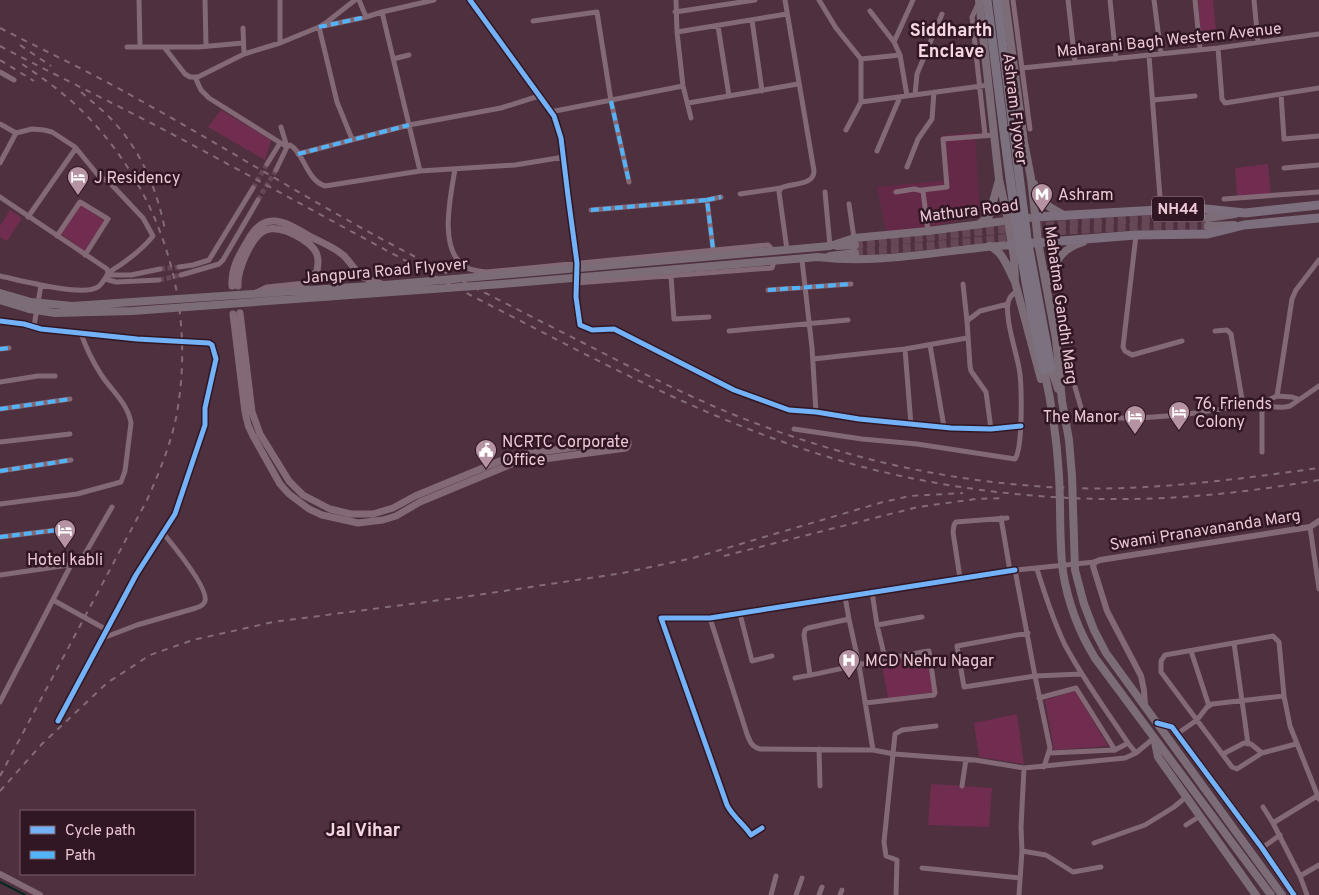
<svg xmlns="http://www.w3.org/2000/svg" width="1319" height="895" font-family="Overpass,sans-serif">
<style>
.built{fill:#652948}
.green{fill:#712d50}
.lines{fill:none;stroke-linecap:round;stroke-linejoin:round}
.stream{stroke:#072820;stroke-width:2}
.minor-tunnel{stroke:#664756;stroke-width:5;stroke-dasharray:5 2.5;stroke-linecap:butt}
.primary-tunnel{stroke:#664756;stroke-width:8;stroke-dasharray:8 4;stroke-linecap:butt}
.minor{stroke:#836875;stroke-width:5}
.tertiary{stroke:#836875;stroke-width:6}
.secondary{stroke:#836875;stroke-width:7}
.primary{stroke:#7c6c78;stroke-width:8}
.trunk{stroke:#7c6e7c;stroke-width:9}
.motorway{stroke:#7c717f;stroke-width:9}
.rail{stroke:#846c76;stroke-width:2;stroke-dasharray:6 6;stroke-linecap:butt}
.quiet{stroke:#52b3f8;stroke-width:4;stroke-dasharray:8 4;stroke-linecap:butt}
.cycleway-casing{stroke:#311723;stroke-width:8}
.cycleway{stroke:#73b2f8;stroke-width:5}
.labels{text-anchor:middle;stroke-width:5;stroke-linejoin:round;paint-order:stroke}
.shield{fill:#311723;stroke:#b493a1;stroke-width:1}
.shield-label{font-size:15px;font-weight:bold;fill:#ecc8d7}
.street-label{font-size:16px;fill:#ecc8d7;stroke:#311723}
.poi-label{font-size:16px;fill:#ecc8d7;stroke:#311723;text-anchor:start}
.neighbourhood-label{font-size:18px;font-weight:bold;fill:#f6d8e4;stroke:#311723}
</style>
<rect width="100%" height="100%" fill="#4e303f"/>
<path class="built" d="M975,132L980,215L927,228L886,231L877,187L947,180L941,136Z"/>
<path class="green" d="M1198,0H1213L1217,42L1202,44Z
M221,110L271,140L265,160L208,127Z
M1268,164L1271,196L1237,198L1235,168Z
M80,205L105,221L84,251L61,234Z
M10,210L22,218L7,241L0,237V226Z
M926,651L934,692L888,698L881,661Z
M1075,691L1108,746L1054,750L1045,700Z
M1017,714L1024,764L979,757L974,723Z
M931,784L992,788L989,827L928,825Z"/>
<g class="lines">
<path class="stream" d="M0,882L25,895"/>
<path class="minor-tunnel" d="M253,188L267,164
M258,200L276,170
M160,269L179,267
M159,280L181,275"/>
<path class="primary-tunnel" d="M855,245C972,233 1089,218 1207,218
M855,253L1007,238L1039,232L1147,226H1208"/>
<path class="minor" d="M139,0L140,46
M205,0L206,46
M280,0V43
M359,0L366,17L382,12L420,171
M470,0L554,116L561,138L568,196L577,263L576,297L580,325L592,330L614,329L734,390L789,410L816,412L859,419L951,428L991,429L1021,426
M676,0L677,32L683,86L691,118
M785,0L814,171C814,186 791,183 781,188L779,192L787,250
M819,0L836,28L861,59L900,55
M1013,0L1030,129
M1068,0L1075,62
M1110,0L1116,59
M1154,0L1161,54
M1195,0L1200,49
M1254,0L1258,42
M979,2L972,17L985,135
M870,11L894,42L900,55L907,96
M382,12L434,0
M675,12L755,0
M752,20L762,91
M533,21L597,12L611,101L629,182
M324,26L366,17
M718,26L729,96
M319,27L337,102L352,139
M243,28L244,54
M677,32L787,14
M894,42L913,0
M127,47H199L243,43
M164,47L185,74L190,77H198L244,54L280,43L319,27L327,22L355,0
M1218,48L1222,99L1225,103L1319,88
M1149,56L1161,210
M393,59L409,55
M861,59V102
M1022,68L1218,48L1319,34
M0,72L14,80
M195,77L201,90L209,98L287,147L276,170
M1281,94L1284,139L1319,136
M915,95L917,74L942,14
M1153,100L1195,96
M688,103L798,84
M550,112L683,86
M0,124L16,133L0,163
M281,127L287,147L290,145C304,152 306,180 325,186L420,171L515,165L564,157
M846,130L861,102L989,85
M877,151L900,97
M298,154L409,125L501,108L539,96
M267,164L280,143
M907,167L918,139L932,119L934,92
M1284,168L1319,165
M455,169C451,195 438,248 464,266C470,271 479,271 486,272L768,245L774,251
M922,190L947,187L943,139L995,135
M825,192L830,246
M896,192L914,189L923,191L928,231
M740,194L781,188
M0,197L107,269L108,273
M1224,199L1319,192
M707,200L721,197
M849,204L854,238
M591,210L707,200L713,249
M28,217L76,148
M1136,235L1123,347L1125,351L1132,355L1182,341
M57,236L80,202L108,219L85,255
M802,260L812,348L816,412
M179,267L193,265L209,260L253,188
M107,275H131L160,269
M181,275L219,264L223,260L258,200
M0,276C19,280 80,296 96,288C103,285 105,276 111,271C127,261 141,251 153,236L143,218L110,183L98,175L75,147L52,132L44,130L32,129L16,133
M671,276L674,319L709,317
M105,279L116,282L159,280
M576,283L772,268L774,262
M963,284L967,321L970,366L971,371L986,392L991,429
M768,290L851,284
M0,321L24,324L41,329L137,339L209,343L212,345L216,359L205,408V425L175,514L136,575L58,721
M967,321L980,311L1008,304
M34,326L41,285
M729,331L848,320
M1215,331L1227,330L1231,334L1243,405
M930,345L944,427
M0,349L9,348
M905,349L911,425
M813,359L905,349L967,338
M0,382L38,376H55
M1075,387L1084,418H1139L1181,415L1262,403L1277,396L1292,397L1298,399
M1277,396L1292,299L1296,290L1319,260
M1262,403C1271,407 1280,409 1290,406L1319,386
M0,409L70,399
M794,429L862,439L917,444L1015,459C1023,448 1022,383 1019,368C1016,351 1005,319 1008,303C1009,297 1012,295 1017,291
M0,442L70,434
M1262,452V403
M0,471L71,460
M0,504L77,494L121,482L125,471L131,423C128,404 113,392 102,376C93,362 86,349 81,333
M1001,518L1010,571
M1310,527L1319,589
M0,537L57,530
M1037,569C1045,595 1053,620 1065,645C1083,679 1106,710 1128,743L1136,753
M0,575L76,564L82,559L112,507
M960,578L953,532L954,525L956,522L1007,518
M872,592L877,625L885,658
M845,597L849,619L859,665L873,750
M53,600L107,630
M740,614L752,661L772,656
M710,618L747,734C750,742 752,747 760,749L873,750L894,754L975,760L1024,768L1125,758L1136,753L1154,738
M877,625L922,617
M1028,633L957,646L964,687L1035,676L1050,748L1044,767
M103,638L137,625L196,608C199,607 204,605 205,601C209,588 172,544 163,533
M1234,643L1248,744
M1191,651L1209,706
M1081,674L1035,676L1015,570L1095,562
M810,675L804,635L805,630L808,628L849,619
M795,678C840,670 884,658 929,651L935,693L934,695L865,703
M1039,698L1076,688L1115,750
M0,702L71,565
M1177,734L1197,720L1207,707L1212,704L1284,696
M819,749L820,786
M1049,753L1115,750L1128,743
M1262,753L1237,769L1232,767L1161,672V661L1165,655L1273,636L1279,642L1284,696L1290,726L1319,799
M1223,754L1244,743L1251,744L1262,753L1296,744
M962,786L966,759
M1263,807L1273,823
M1186,825L1200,816
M762,828L751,835C744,824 733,817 727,805L661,618H710L1015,570
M1094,843L1145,825L1174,807L1186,797
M1262,848L1280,835
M1022,851L1046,855L1073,872L1101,867
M922,868L1020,878
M1300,876L1319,865
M771,895L776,876
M796,895L802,878
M819,895L822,887
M840,895L842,890
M896,895L897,860L886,856L884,842L895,734L902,730L936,726
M1019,895L1022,851L1021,827L1024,768
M1307,895L1300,876L1273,823L1317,796"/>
<path class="tertiary" d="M1145,706L1144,690L1141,676L1107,611L1093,566L1095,562L1100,560L1310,527L1319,521
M0,874L40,895"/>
<path class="secondary" d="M232,286C231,268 239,255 248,240C266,207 288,224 313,238C323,243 335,248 343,255C350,261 354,270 361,275C367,280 375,282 382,284
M238,286C237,271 251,236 266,230C280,224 313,241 317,255C319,260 318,265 317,271L306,284L267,288L257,293
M233,314L245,412L248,425L253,436L280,484L289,494L309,509L322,515L358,523L383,520L396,516L420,502L514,463L626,448L628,445V442L625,440L512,456L415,496L393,508L373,514H351L330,509L303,495L289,481L260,434L252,412L240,313"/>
<path class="primary" d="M979,0L999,179L1008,220L1014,258L1015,282L1041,379
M1005,0L1024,142L1031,178L1038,242L1056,339L1062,401L1069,440L1072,476L1075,570L1084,604L1094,630L1106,653L1282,895
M1034,184C1044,204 1044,205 1064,215
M1207,218L1235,214
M979,224L989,216L999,180
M1208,226L1234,225
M837,246L855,245
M990,246C1003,252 1008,268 1014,280
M830,256L855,253
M1046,285C1056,263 1058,250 1083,242
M0,293L31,302L72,306L385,285L830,246L854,238L928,231L1036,217
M0,300L29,309L55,313L132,311L502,284L818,257C883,265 947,249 1011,245
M1051,368L1058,389
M1044,370C1052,405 1057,440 1059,476C1061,508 1059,541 1063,572C1068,603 1079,632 1095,658L1271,895
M1157,723L1172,727L1262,848L1294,895
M1155,742L1158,757L1256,895"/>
<path class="trunk" d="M1036,217L1176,209H1206L1245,213L1319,205
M1011,245L1136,235L1208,234L1244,225L1319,218"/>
<path class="motorway" d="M987,0C1004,124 1015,248 1044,370
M997,0L1027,239L1051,368"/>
<path class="rail" d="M0,28C45,51 90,72 134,97C207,137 278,181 351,222C413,257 478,289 542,322C612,357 681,395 755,423C844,457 939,479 1034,486C1130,494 1224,481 1319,468
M20,45L51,66
M0,46C57,76 115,104 172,134C275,189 376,246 480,300C610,367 736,436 879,471C992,498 1112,506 1227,493C1258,490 1288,485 1319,480
M0,60L34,81
M81,92C92,102 103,110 113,121C141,151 157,189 165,230
M724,556L918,507L976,499L1004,498
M0,776L147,500C159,473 170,446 176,418C197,309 164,196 87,116C67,95 43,78 19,62
M0,791L42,744L107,683L150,655L193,640L273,622L464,597L623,573L693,558L883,502L910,496L963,493"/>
<path class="quiet" d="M319,27L366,17
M611,101L629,182
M298,154L409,125
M707,200L721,197
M591,210L707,200L713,249
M768,290L851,284
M0,349L9,348
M0,409L70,399
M0,471L71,460
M0,537L57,530"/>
<g class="cycleway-casing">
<path id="cycleway" d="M470,0L554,116L561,138L568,196L577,263L576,297L580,325L592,330L614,329L734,390L789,410L816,412L859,419L951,428L991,429L1021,426
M0,321L24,324L41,329L137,339L209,343L212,345L216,359L205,408V425L175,514L136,575L58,721
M1157,723L1172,727L1262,848L1294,895
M762,828L751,835C744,824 733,817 727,805L661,618H710L1015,570"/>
</g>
<use href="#cycleway" class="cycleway"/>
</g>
<defs>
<g id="hotel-pin" transform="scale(1.125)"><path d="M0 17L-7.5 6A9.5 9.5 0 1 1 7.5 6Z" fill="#b593a2" stroke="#311723"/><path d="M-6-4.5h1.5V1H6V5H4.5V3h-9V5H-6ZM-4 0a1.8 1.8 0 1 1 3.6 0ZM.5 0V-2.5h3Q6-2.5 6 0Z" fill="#fff"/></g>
<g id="metro-pin" transform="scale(1.125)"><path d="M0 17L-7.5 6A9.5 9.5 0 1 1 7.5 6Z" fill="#b593a2" stroke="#311723"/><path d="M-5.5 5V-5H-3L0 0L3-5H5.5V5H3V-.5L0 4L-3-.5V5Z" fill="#fff"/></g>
<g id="civic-pin" transform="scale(1.125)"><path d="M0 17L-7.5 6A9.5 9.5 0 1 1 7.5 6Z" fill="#b593a2" stroke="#311723"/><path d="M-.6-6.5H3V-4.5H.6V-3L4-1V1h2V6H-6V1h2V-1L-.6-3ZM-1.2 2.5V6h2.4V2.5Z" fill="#fff"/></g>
<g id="hospital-pin" transform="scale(1.125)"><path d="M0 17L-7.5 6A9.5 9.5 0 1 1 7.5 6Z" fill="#b593a2" stroke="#311723"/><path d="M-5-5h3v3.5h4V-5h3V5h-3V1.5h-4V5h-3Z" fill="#fff"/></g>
</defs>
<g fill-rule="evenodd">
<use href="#hotel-pin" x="78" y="177"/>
<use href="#metro-pin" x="1042" y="194"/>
<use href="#hotel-pin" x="1179" y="412"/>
<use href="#hotel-pin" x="1135" y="416"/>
<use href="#civic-pin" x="486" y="450"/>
<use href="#hotel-pin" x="65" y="530"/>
<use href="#hospital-pin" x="849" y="660"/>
</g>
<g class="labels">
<rect class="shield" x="1152" y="196.5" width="52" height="25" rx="4"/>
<g class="shield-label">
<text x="1178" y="214">NH44</text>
</g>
<g class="street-label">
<text transform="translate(1169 39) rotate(-6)" y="6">Maharani Bagh Western Avenue</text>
<text transform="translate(1016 109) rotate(83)" y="6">Ashram Flyover</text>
<text transform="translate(969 210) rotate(-7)" y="6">Mathura Road</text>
<text transform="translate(385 270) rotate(-5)" y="6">Jangpura Road Flyover</text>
<text transform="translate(1062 305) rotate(82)" y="6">Mahatma Gandhi Marg</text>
<text transform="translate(1205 529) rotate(-9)" y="6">Swami Pranavananda Marg</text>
</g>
<g class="poi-label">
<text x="94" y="183">J Residency</text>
<text x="1058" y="200">Ashram</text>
<text x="1195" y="409">76, Friends<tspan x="1195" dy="18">Colony</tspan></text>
<text x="1119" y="422" text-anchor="end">The Manor</text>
<text x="502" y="447">NCRTC Corporate<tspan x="502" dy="18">Office</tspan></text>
<text x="65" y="565" text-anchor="middle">Hotel kabli</text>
<text x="865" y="666">MCD Nehru Nagar</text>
</g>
<g class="neighbourhood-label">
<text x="951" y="36">Siddharth<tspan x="951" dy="21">Enclave</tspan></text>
<text x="363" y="836">Jal Vihar</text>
</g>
</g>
<rect x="20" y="810" width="175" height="65" fill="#311723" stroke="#7c5e6b"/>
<rect x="30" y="826" width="25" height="8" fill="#73b2f8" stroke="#7c5e6b"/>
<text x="65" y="835" font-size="15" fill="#ecc8d7">Cycle path</text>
<rect x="30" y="851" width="25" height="8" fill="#52b3f8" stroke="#7c5e6b"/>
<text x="65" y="860" font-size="15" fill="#ecc8d7">Path</text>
</svg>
